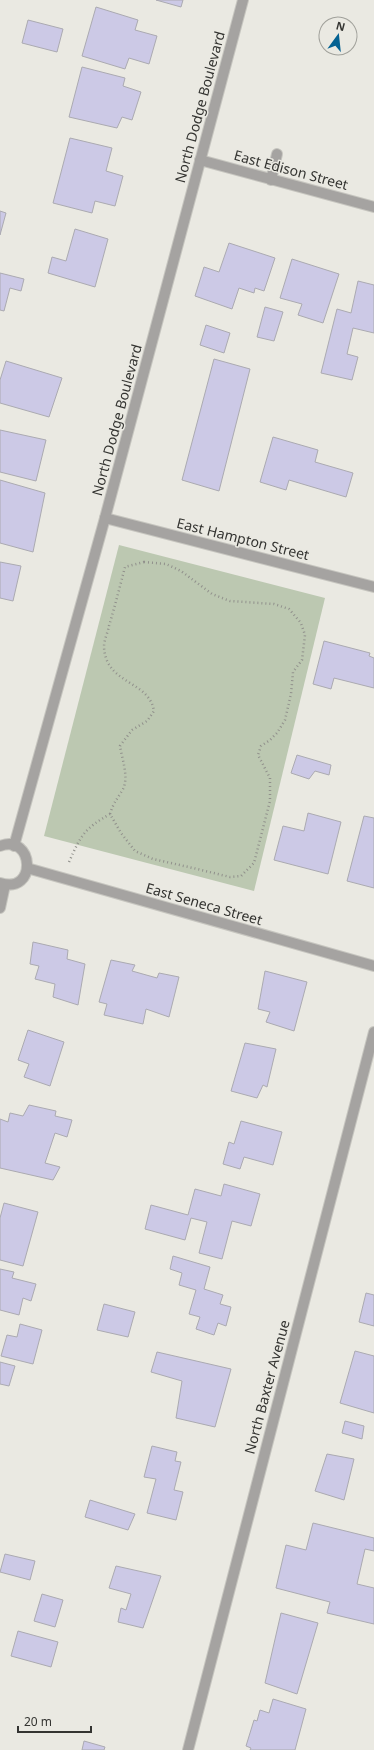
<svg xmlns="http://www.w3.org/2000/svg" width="374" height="1750" font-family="'Noto Sans',sans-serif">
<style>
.green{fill:#bcc8b1}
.building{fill:#ccc9e6;stroke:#abaab1}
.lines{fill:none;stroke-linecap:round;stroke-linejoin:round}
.service-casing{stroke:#c6c5bf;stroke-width:12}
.minor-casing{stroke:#c6c5bf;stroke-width:12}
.tertiary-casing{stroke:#c6c5bf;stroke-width:12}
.path{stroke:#91918c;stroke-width:2.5;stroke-dasharray:1 3;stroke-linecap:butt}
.service{stroke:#a5a3a1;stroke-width:10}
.minor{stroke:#a5a3a1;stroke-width:10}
.tertiary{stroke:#a5a3a1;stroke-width:10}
.labels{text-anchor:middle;stroke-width:3;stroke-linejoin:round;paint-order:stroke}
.street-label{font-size:14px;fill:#343431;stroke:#eae9e2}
</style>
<rect width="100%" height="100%" fill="#eae9e2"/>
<path class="green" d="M119,545L325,598L254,891L44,836Z"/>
<path class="building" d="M156,0H183L181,7Z
M96,7L138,20L135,30L157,36L149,64L129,58L125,69L82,56Z
M28,20L63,29L57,52L22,43Z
M82,67L125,78L123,86L141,92L132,120L122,117L117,128L69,117Z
M70,138L112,148L106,171L123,176L115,206L95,201L92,213L53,203Z
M0,211L6,213L0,235Z
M75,229L108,239L95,287L48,273L52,257L66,261Z
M229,243L275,258L264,291L255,288L254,293L239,288L232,309L195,296L204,267L219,272Z
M292,259L339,274L323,323L298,315L302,304L280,298Z
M0,273L24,279L21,291L10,288L4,311L0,310Z
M358,281L374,285V333L353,328L347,354L358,357L352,380L321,373L337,309L351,313Z
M265,307L283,312L274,341L257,337Z
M206,325L230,333L224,353L200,345Z
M214,359L250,369L219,491L182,480Z
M6,361L62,378L49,417L0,403V380Z
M0,430L46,440L36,481L0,472Z
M273,437L318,450L315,462L353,473L346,497L289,480L286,490L260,482Z
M0,480L45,493L33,552L0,543Z
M0,562L21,566L13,601L0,598Z
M324,641L370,653L369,656L374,658V688L334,678L331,689L313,684Z
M297,755L331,765L329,775L315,771L309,779L291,773Z
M308,813L341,822L328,874L274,860L283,826L304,831Z
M364,816L374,818V888L347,881Z
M33,942L68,950L67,959L85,964L78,1005L53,997L55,984L35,979L39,966L30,964Z
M111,960L135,965L132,971L157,978L159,973L179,977L169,1017L146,1009L143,1024L104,1015L107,1004L99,1002Z
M265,971L307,982L294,1031L266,1022L270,1012L258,1009Z
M28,1030L64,1042L50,1086L24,1077L29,1064L18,1060Z
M245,1043L276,1049L267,1087L263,1085L257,1098L231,1091Z
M29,1105L56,1111L55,1116L72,1120L67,1137L55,1133L45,1163L60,1167L53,1180L0,1168V1119L8,1122L10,1113L23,1116Z
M241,1121L282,1132L273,1165L244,1157L240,1169L223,1164L229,1142L234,1144Z
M224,1184L260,1194L251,1226L232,1221L222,1259L199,1253L207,1222L191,1218L185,1240L145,1229L151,1205L188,1215L195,1189L221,1196Z
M4,1203L38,1212L23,1266L0,1260V1218Z
M173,1256L210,1267L204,1289L223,1295L220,1304L231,1307L226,1326L218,1323L214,1335L196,1329L200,1317L189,1314L196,1290L179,1285L182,1273L170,1269Z
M0,1269L14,1272L12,1278L36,1284L31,1301L23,1298L19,1315L0,1310Z
M366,1293L374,1295V1326L359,1322Z
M104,1304L135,1312L128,1337L97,1330Z
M20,1324L42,1330L33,1364L1,1356L7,1335L17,1337Z
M355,1351L374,1356V1413L340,1403Z
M157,1352L231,1369L215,1427L176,1418L182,1381L151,1372Z
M0,1362L15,1366L9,1386L0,1384Z
M345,1421L364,1426L362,1439L342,1433Z
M152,1446L177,1452L175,1461L181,1462L174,1490L183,1492L176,1520L147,1513L156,1479L144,1477Z
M327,1454L354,1459L344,1500L315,1491Z
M90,1500L135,1514L128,1530L85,1517Z
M313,1523L374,1538V1551L365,1549L357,1584L374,1588V1624L327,1613L330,1602L276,1588L286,1545L306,1550Z
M5,1554L35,1561L30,1580L0,1572Z
M116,1566L161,1576L143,1628L118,1622L121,1608L126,1610L131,1594L109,1588Z
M42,1594L63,1600L55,1627L34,1621Z
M281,1613L318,1623L297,1694L265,1683Z
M18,1631L58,1642L51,1667L11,1656Z
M273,1699L306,1709L295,1750H250L251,1748L246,1746L254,1720L257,1721L260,1710L269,1713Z
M84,1741L105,1747L104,1750H82Z"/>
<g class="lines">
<g class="service-casing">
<path id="service" d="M271,180L277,154"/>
</g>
<g class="minor-casing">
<path id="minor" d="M200,160L374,207
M105,518L374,587
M27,868L374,966
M188,1750L374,1032"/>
</g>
<g class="tertiary-casing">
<path id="tertiary" d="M0,846C34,833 38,895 0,883
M14,846L105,518L243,0
M0,908L5,885"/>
</g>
<path class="path" d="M144,562L166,564L181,571L212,594L230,601L274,604L289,609L301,623L305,635L302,660L293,672L291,694L285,720L277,733L270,740L261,746L258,755L270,778V801L254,863L241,876L230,877L193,868L153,859L135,851L121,833L110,814C114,801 117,800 123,789C129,777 122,759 120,746L132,730L147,721L154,711C149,680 106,685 104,647C104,640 108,632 109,626C115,606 120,586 125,567Z
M69,862C81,835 84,829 110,814"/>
<use href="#service" class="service"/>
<use href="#minor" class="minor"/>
<use href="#tertiary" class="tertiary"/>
</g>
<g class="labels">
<g class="street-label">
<text transform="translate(200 107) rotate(-75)" y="5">North Dodge Boulevard</text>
<text transform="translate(291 170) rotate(15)" y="5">East Edison Street</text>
<text transform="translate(117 420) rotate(-75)" y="5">North Dodge Boulevard</text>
<text transform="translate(243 539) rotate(14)" y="5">East Hampton Street</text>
<text transform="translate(204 904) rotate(16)" y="5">East Seneca Street</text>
<text transform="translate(267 1387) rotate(-75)" y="5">North Baxter Avenue</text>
</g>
</g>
<g transform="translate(338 36) rotate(15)"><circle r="19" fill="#eae9e2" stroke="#a1a19b"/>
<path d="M0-3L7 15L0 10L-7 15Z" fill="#046292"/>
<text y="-6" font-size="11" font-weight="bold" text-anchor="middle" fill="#343431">N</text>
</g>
<path d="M18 1726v6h73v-6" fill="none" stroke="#343431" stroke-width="2"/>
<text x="24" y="1726" font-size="12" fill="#343431" stroke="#eae9e2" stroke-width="3" paint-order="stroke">20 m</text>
</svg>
